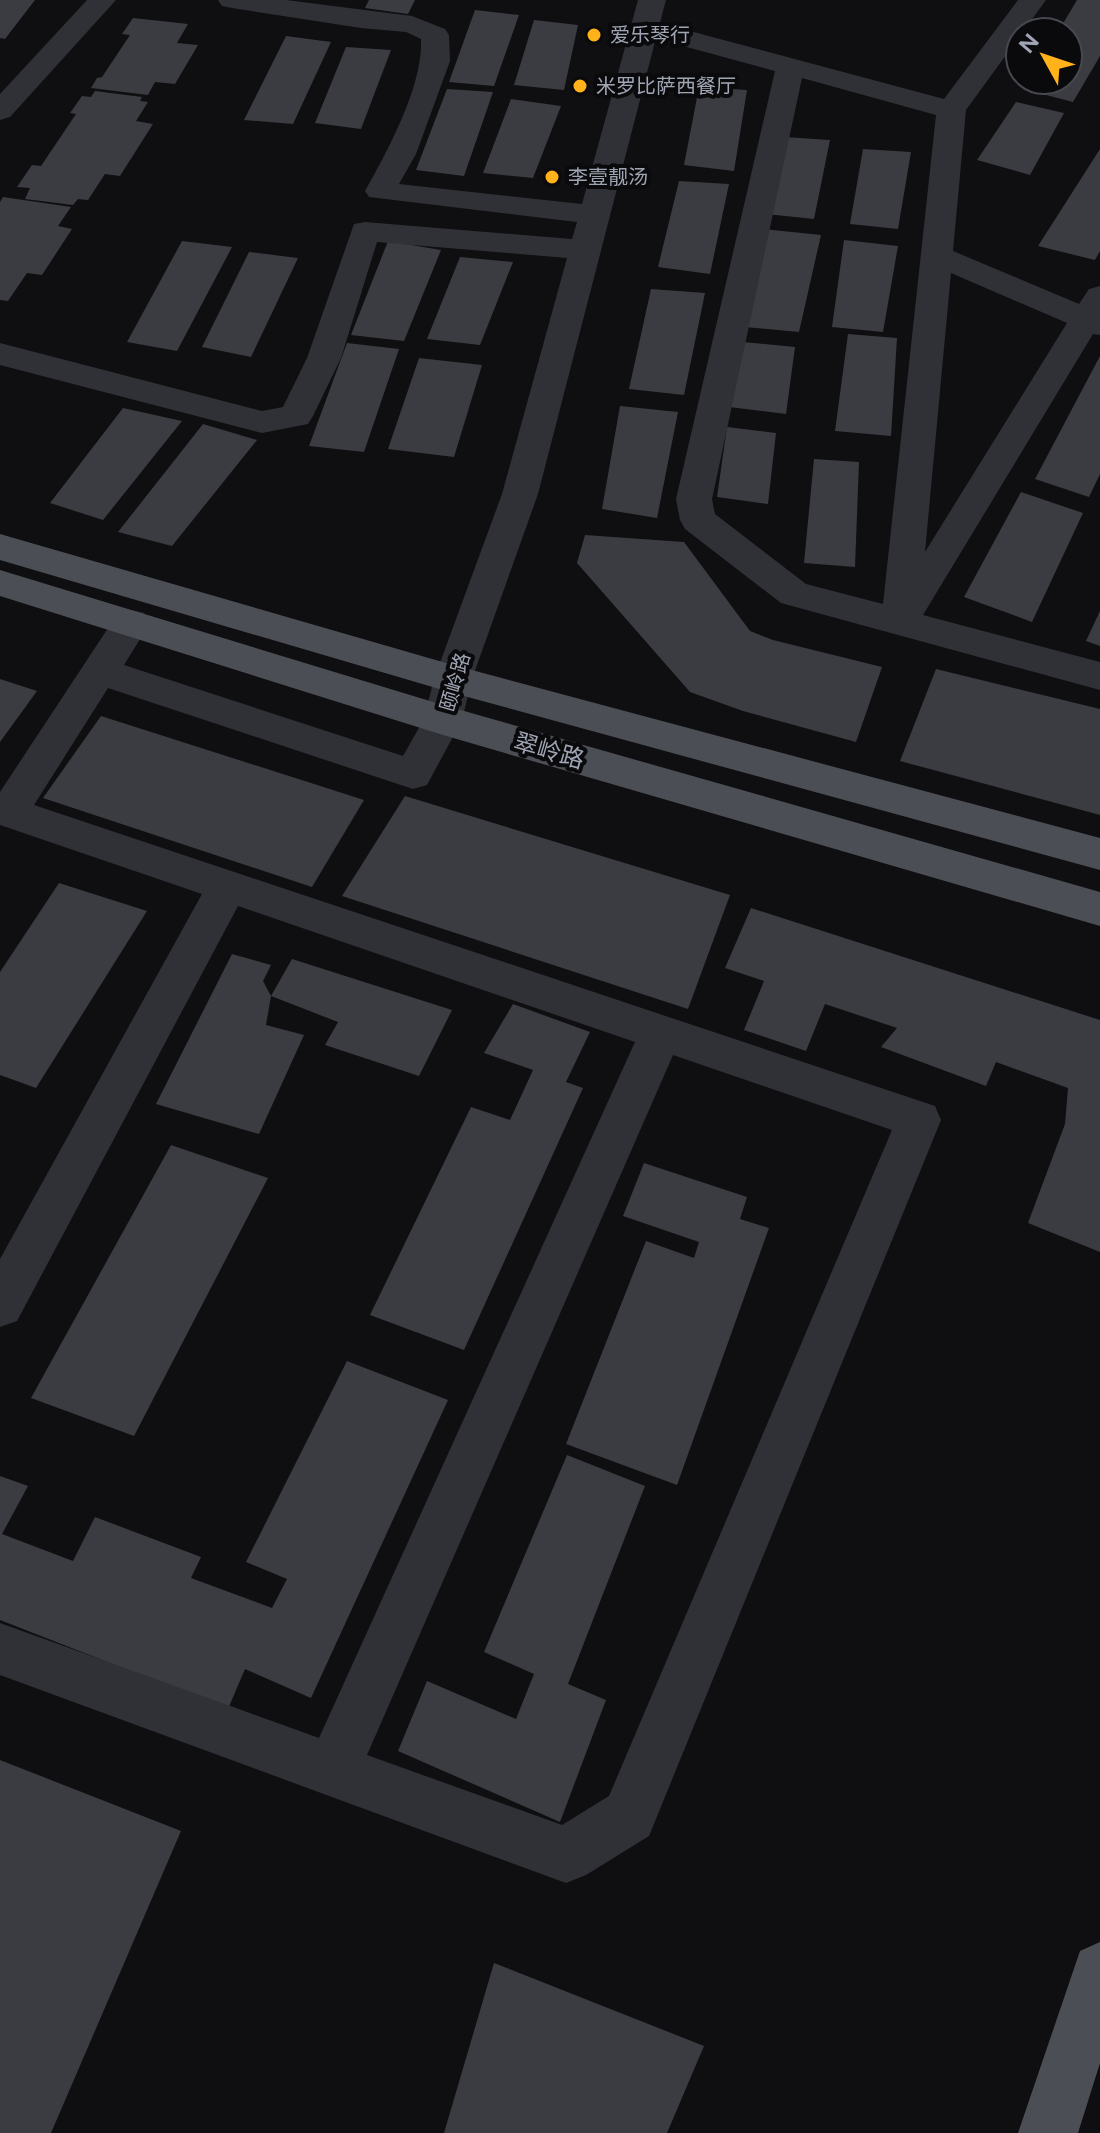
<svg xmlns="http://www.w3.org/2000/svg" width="1100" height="2133" font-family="Figtree,'Noto Sans SC',sans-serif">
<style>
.building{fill:#3b3c41}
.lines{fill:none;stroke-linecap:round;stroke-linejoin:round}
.minor{fill:#303136;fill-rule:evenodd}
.major{fill:#4c4e55;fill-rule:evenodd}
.poi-dot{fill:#ffb219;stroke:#0a0a0c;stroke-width:3}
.labels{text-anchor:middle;stroke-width:8;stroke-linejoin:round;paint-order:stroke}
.far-poi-label{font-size:20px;fill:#9fa5b3;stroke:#0a0a0c;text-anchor:start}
.far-street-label{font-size:20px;fill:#9fa5b3;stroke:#0a0a0c}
.street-label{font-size:24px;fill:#9fa5b3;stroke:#0a0a0c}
</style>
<rect width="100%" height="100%" fill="#0f0f11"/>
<path class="building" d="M0,0H35L5,39L0,38Z
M369,0H415L408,14L365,8Z
M1077,0H1100V56L1073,102L1023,89L1028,80H1068V32H1058Z
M475,10L519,15L494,86L449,82Z
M133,18L188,24L177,43L198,45L175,84L155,82L148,95L91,88L97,78L102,77L130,35L122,34Z
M534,20L578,25L564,90L514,85Z
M286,36L331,42L293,124L244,120Z
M346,47L391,50L361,129L315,123Z
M699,87L747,90L734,171L684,165Z
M447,89L493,92L464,176L416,170Z
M95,91L142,97L140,101L148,102L136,121L153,124L120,176L105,174L88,200L78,199L73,205L25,199L30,188L17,187L32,165L41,166L76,114L70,113L82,96L91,97Z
M511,99L561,106L533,178L483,173Z
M1016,102L1064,113L1030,175L977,160Z
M784,137L830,140L814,219L766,214Z
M863,149L911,152L898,229L850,224Z
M1100,149V251L1095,260L1038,246Z
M679,181L729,184L710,274L658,267Z
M3,197L71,207L58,226L72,229L42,275L27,273L8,301L0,300V202Z
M763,229L821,235L799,332L745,327Z
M844,240L898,246L883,332L832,327Z
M182,241L232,247L177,351L127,342Z
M388,241L441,250L404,341L351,335Z
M249,252L298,258L251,357L202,347Z
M460,257L513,262L480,345L427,339Z
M651,289L705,293L684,395L629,389Z
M848,334L897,338L891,436L835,431Z
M743,342L795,347L786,414L729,407Z
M347,343L399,349L364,452L309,446Z
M1100,356V474L1089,497L1035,479Z
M419,358L482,365L454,457L388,449Z
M620,406L678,412L657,518L602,509Z
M123,408L182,421L103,520L50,503Z
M203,424L257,440L172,546L118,532Z
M727,427L776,433L768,504L717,497Z
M814,459L859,462L855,567L804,563Z
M1021,492L1083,513L1032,622L964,597Z
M585,535L684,542L750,631L773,640L882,667L856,742L743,711L690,692L577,563Z
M1100,611V646L1086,641Z
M936,669L1100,709V815L900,761Z
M0,679L37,691L0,742Z
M101,716L364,800L312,887L43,798Z
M405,796L730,895L688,1009L342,896Z
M59,883L147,911L36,1088L0,1075V972Z
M751,908L1100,1020V1252L1028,1223L1065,1124L1068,1088L996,1062L986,1086L881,1047L897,1028L825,1004L806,1051L744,1030L764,981L725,968Z
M232,954L271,965L263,981L271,996L266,1025L304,1035L259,1134L156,1104Z
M292,959L452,1010L419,1076L325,1045L338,1022L271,996Z
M513,1004L590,1032L566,1082L583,1088L464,1350L370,1315L471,1107L510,1120L533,1070L484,1053Z
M171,1145L268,1178L134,1436L31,1398Z
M644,1163L747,1197L740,1219L769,1228L677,1485L566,1444L646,1241L694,1258L699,1242L623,1216Z
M347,1361L448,1400L311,1698L245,1669L228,1709L0,1620V1476L28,1486L2,1534L73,1561L95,1517L201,1557L191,1578L272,1608L287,1579L246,1562Z
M567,1455L645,1486L568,1684L606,1700L560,1822L398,1751L427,1681L516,1719L534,1674L484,1652Z
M0,1760L181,1831L51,2133H0Z
M494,1963L704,2046L667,2133H444Z"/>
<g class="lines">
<path class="minor" d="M87,0H116L10,117L0,120V94Z
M218,0H286L412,16L445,29L449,35L450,61L416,154L399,184L582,204L638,0H666L657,34L661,28L671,26L944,99L1018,0H1046L966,110L953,251L1079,304L1089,289L1100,286V335L1093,334L923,615L1100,662V690L781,603L685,529L680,520L676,499L775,71L661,40L657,34L538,494L472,679L462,720L427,785L413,789L108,688L34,805L935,1106L941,1120L649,1836L586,1875L566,1883L0,1675V1623L319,1738L635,1042L238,906L17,1321L0,1327V1259L202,894L0,825V792L118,613L131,610L144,613L150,623L124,665L403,756L424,719L434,679L502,494L567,258L377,242L341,358L313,416L308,424L262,433L0,365V343L262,411L283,407L307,358L354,224L365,222L572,239L577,222L369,197L365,191C388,150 423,86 421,39L406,32L361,28L232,8L222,6ZM802,78L936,115L883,604L806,584L715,514L712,499ZM951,273L1067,323L925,552ZM673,1055L892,1130L609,1796L562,1825L367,1755Z"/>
<path class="major" d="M0,534L453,665L1100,838V870L453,693L0,560Z
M0,570L443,705L1100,892V926L443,735L0,596Z
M1100,1942V2063L1078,2133H1018L1080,1951Z"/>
</g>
<g class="poi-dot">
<circle cx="594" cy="35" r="8"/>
<circle cx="580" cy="86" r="8"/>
<circle cx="552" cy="177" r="8"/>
</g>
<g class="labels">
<g class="far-poi-label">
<text x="610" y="42">爱乐琴行</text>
<text x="596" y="93">米罗比萨西餐厅</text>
<text x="568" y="184">李壹靓汤</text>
</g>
<g class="far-street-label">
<text transform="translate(455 682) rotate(-74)" y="7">颐岭路</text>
</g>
<g class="street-label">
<text transform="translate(549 751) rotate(16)" y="8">翠岭路</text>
</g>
</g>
<g transform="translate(1044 56) rotate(310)"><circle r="38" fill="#0a0a0c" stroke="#46484f" stroke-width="2"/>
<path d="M0-6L14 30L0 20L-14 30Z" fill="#ffb219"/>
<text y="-12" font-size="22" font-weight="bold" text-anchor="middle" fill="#9fa5b3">N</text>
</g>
</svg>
